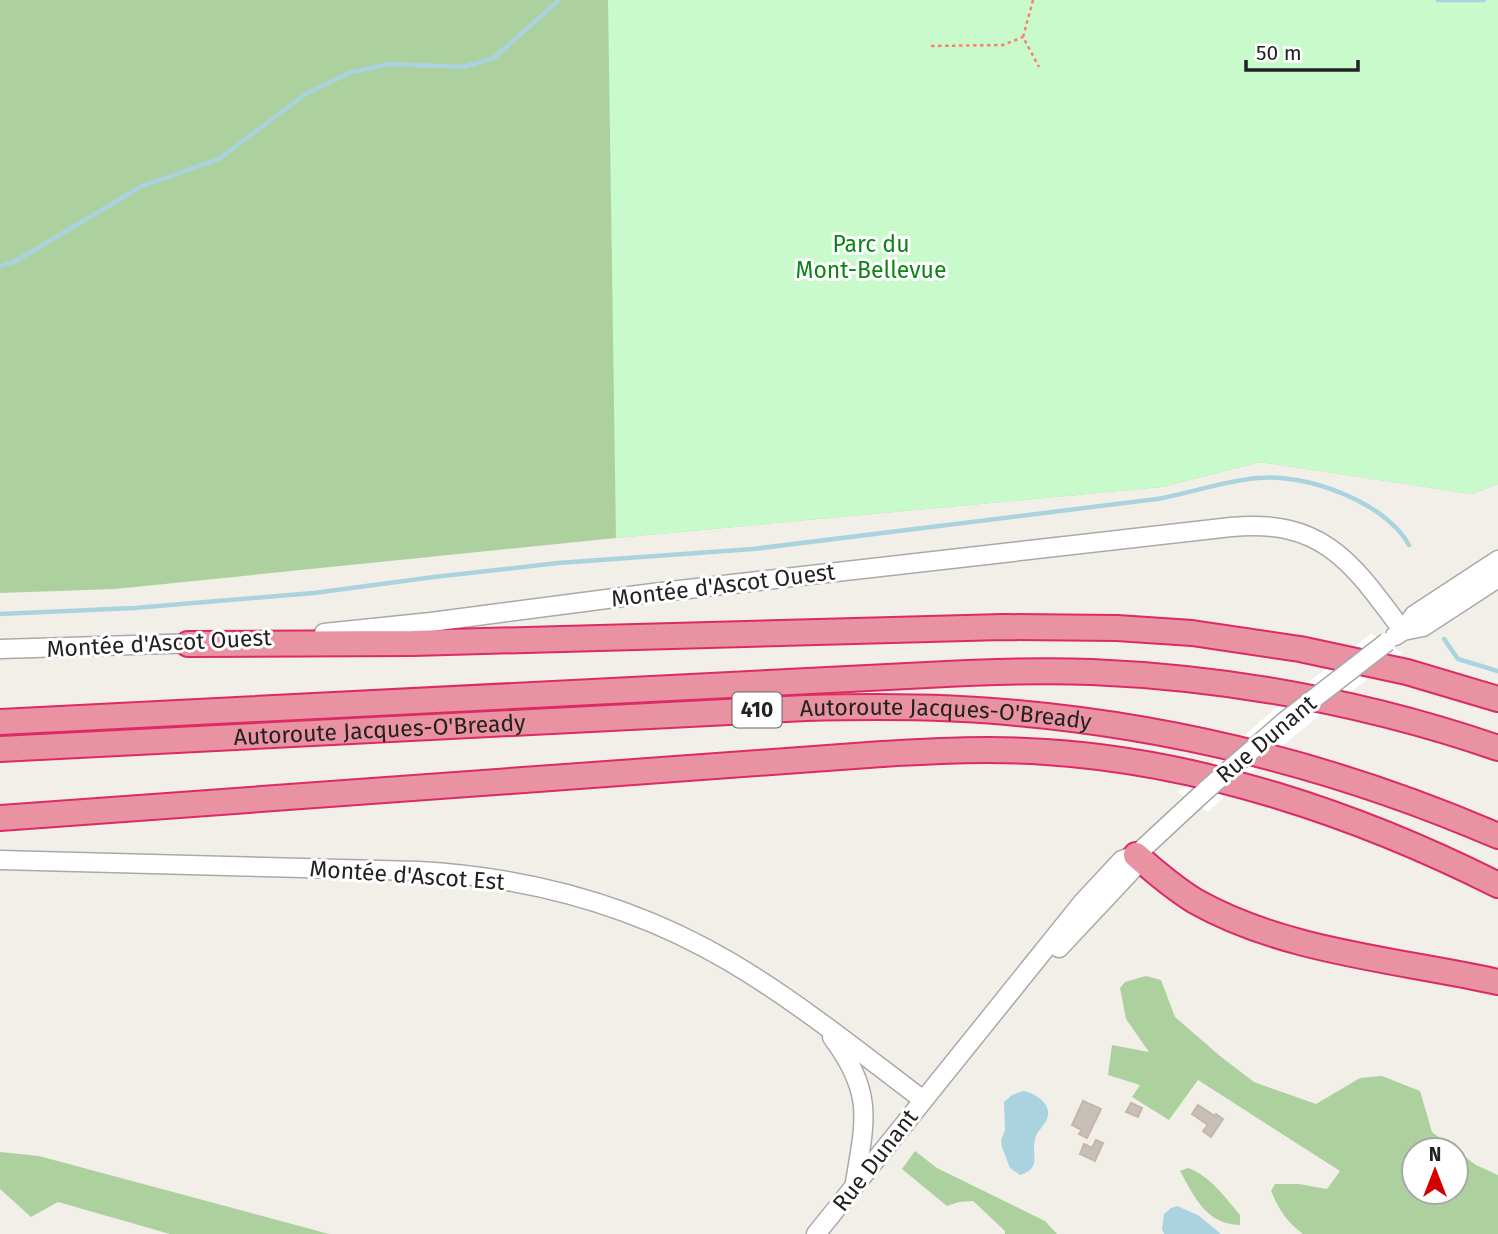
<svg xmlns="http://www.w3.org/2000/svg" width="1498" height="1234" font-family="'Fira Sans',sans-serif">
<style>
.forest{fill:#add19e}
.park{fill:#c8facc}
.water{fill:#aad3df}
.pier{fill:#fff}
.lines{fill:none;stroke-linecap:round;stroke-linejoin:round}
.stream{stroke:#aad3df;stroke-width:4.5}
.building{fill:#c7bfb8;stroke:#c4b6ab;stroke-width:2}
.minor-casing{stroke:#a9a9a9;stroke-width:21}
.highway-casing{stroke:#dc2a67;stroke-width:28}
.path{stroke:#fa8072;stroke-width:2.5;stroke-dasharray:3.5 3.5;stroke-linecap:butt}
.minor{stroke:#fff;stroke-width:18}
.highway{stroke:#e892a2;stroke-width:24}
.minor-bridge-casing{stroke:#a9a9a9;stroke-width:21;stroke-linecap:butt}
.minor-bridge{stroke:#fff;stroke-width:18}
.labels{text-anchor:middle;stroke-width:6;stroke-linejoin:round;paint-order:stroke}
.shield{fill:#fff;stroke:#646464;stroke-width:2}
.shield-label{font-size:21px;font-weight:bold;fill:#222}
.park-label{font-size:23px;fill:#0c8416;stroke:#fff}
.street-label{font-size:23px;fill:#222;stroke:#fff}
</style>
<rect width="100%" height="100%" fill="#f2efe9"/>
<path class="forest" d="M0,0H1498V484L1472,494L1260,462L1162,487L616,538L115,589L0,593Z
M1146,976L1161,980L1175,1017L1220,1056L1254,1082L1316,1104L1360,1078L1382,1076L1420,1091L1432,1132L1456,1150H1414V1192H1456V1150L1476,1165L1498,1175V1234H1303C1287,1222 1279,1210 1271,1191L1275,1184H1299L1327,1189L1340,1171L1198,1080L1169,1120L1132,1097L1140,1085L1108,1075L1112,1045L1149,1052L1126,1019L1120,988L1125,982Z
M915,1151L937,1168L1045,1221L1057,1234H1005V1231L973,1201L959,1202L947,1206L902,1169Z
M0,1152L39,1156L329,1234H170L58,1202L31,1217L0,1189Z
M1188,1168C1209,1175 1226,1198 1240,1215V1225C1206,1224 1195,1198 1180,1171Z"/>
<path class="park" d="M608,0H1498V484L1472,494L1260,462L1162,487L616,538Z"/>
<path class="water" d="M1023,1091C1033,1092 1050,1102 1048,1115C1047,1123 1040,1128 1037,1134C1028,1151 1045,1167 1020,1175L1010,1168L1002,1147L1001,1140L1005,1130L1004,1102L1012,1095Z
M1177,1206L1198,1215L1221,1234H1164L1162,1229L1164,1214L1171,1208Z"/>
<path class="pier" d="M1371,633L1402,653L1315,719L1261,763L1208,812L1178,792L1283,702L1367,637Z"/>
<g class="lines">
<path class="stream" d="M1438,0H1484
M0,266L16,261L142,186L219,159L307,93L352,72L390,64L463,67L494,58L559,0
M0,614L134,608L314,593L434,577L558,563L753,549L1157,499C1191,493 1223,481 1258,478C1305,473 1386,502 1409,545
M1444,639L1458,659L1498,671"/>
</g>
<path class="building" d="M1083,1101L1101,1109L1087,1138L1079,1134L1082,1130L1072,1125Z
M1131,1103L1142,1108L1138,1117L1126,1112Z
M1198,1105L1215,1116L1216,1114L1223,1119L1211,1137L1203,1131L1208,1125L1192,1114Z
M1096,1140L1103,1143L1095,1161L1080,1154L1084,1144L1092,1148Z"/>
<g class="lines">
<g class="minor-casing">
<path id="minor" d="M1403,631L1423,627L1498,578
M324,633L431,622L653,593L1231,527C1324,518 1353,564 1403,631
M1395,636L1403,631L1414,615L1498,560
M0,649L199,643
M0,860L418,871C529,877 636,906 732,963C799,1003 861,1053 923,1100
M1059,948L1133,869L1136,855
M832,1037C873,1092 866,1118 855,1182
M816,1234L1082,903L1122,860L1136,855L1205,791"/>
</g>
<g class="highway-casing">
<g id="highway">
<path d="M188,644L412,643L1003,627L1117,628L1192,633L1300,649L1407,672L1498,699"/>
<path d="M0,722L927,675C982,672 1037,670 1092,672C1230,678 1367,703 1498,748"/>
<path id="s1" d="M0,749L806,708C876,706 947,706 1017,713C1183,728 1345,770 1498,836"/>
<path d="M0,818L882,754C937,751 991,748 1046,752C1202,762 1359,815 1498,885"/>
<path d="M1136,855C1155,872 1174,888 1195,901C1285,952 1399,960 1498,982"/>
</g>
</g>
<path class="path" d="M1033,0L1023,37L1039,67
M931,46L1003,45L1023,37"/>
<use href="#minor" class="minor"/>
<use href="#highway" class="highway"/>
<g class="minor-bridge-casing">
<path id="minor-bridge" d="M1205,791L1285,721L1387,642"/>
</g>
<use href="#minor-bridge" class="minor-bridge"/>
</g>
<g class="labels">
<rect class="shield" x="732.5" y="692.5" width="49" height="35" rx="5"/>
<g class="shield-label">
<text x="757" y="717">410</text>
</g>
<g class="park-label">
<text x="871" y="252">Parc du<tspan x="871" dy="26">Mont-Bellevue</tspan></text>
</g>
<g class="street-label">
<text transform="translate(723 585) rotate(-7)" y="8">Montée d'Ascot Ouest</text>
<text transform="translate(159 643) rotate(-3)" y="8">Montée d'Ascot Ouest</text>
<text dy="8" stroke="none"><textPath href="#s1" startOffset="947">Autoroute Jacques-O'Bready</textPath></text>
<text dy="8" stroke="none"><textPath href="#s1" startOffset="380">Autoroute Jacques-O'Bready</textPath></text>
<text transform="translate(1266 739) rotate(-40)" y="8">Rue Dunant</text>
<text transform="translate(407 875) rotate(4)" y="8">Montée d'Ascot Est</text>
<text transform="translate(875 1160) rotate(-52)" y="8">Rue Dunant</text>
</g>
</g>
<g transform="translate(1435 1171)"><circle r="33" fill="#ffffff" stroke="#a7a7a7" stroke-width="2"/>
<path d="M0-5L12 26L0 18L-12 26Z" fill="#d40000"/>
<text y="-10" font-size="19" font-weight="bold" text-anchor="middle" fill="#222222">N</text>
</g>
<path d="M1246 60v10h112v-10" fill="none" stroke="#222222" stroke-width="3.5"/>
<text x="1256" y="60" font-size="21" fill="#222222" stroke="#ffffff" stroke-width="5" paint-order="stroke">50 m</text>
</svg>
